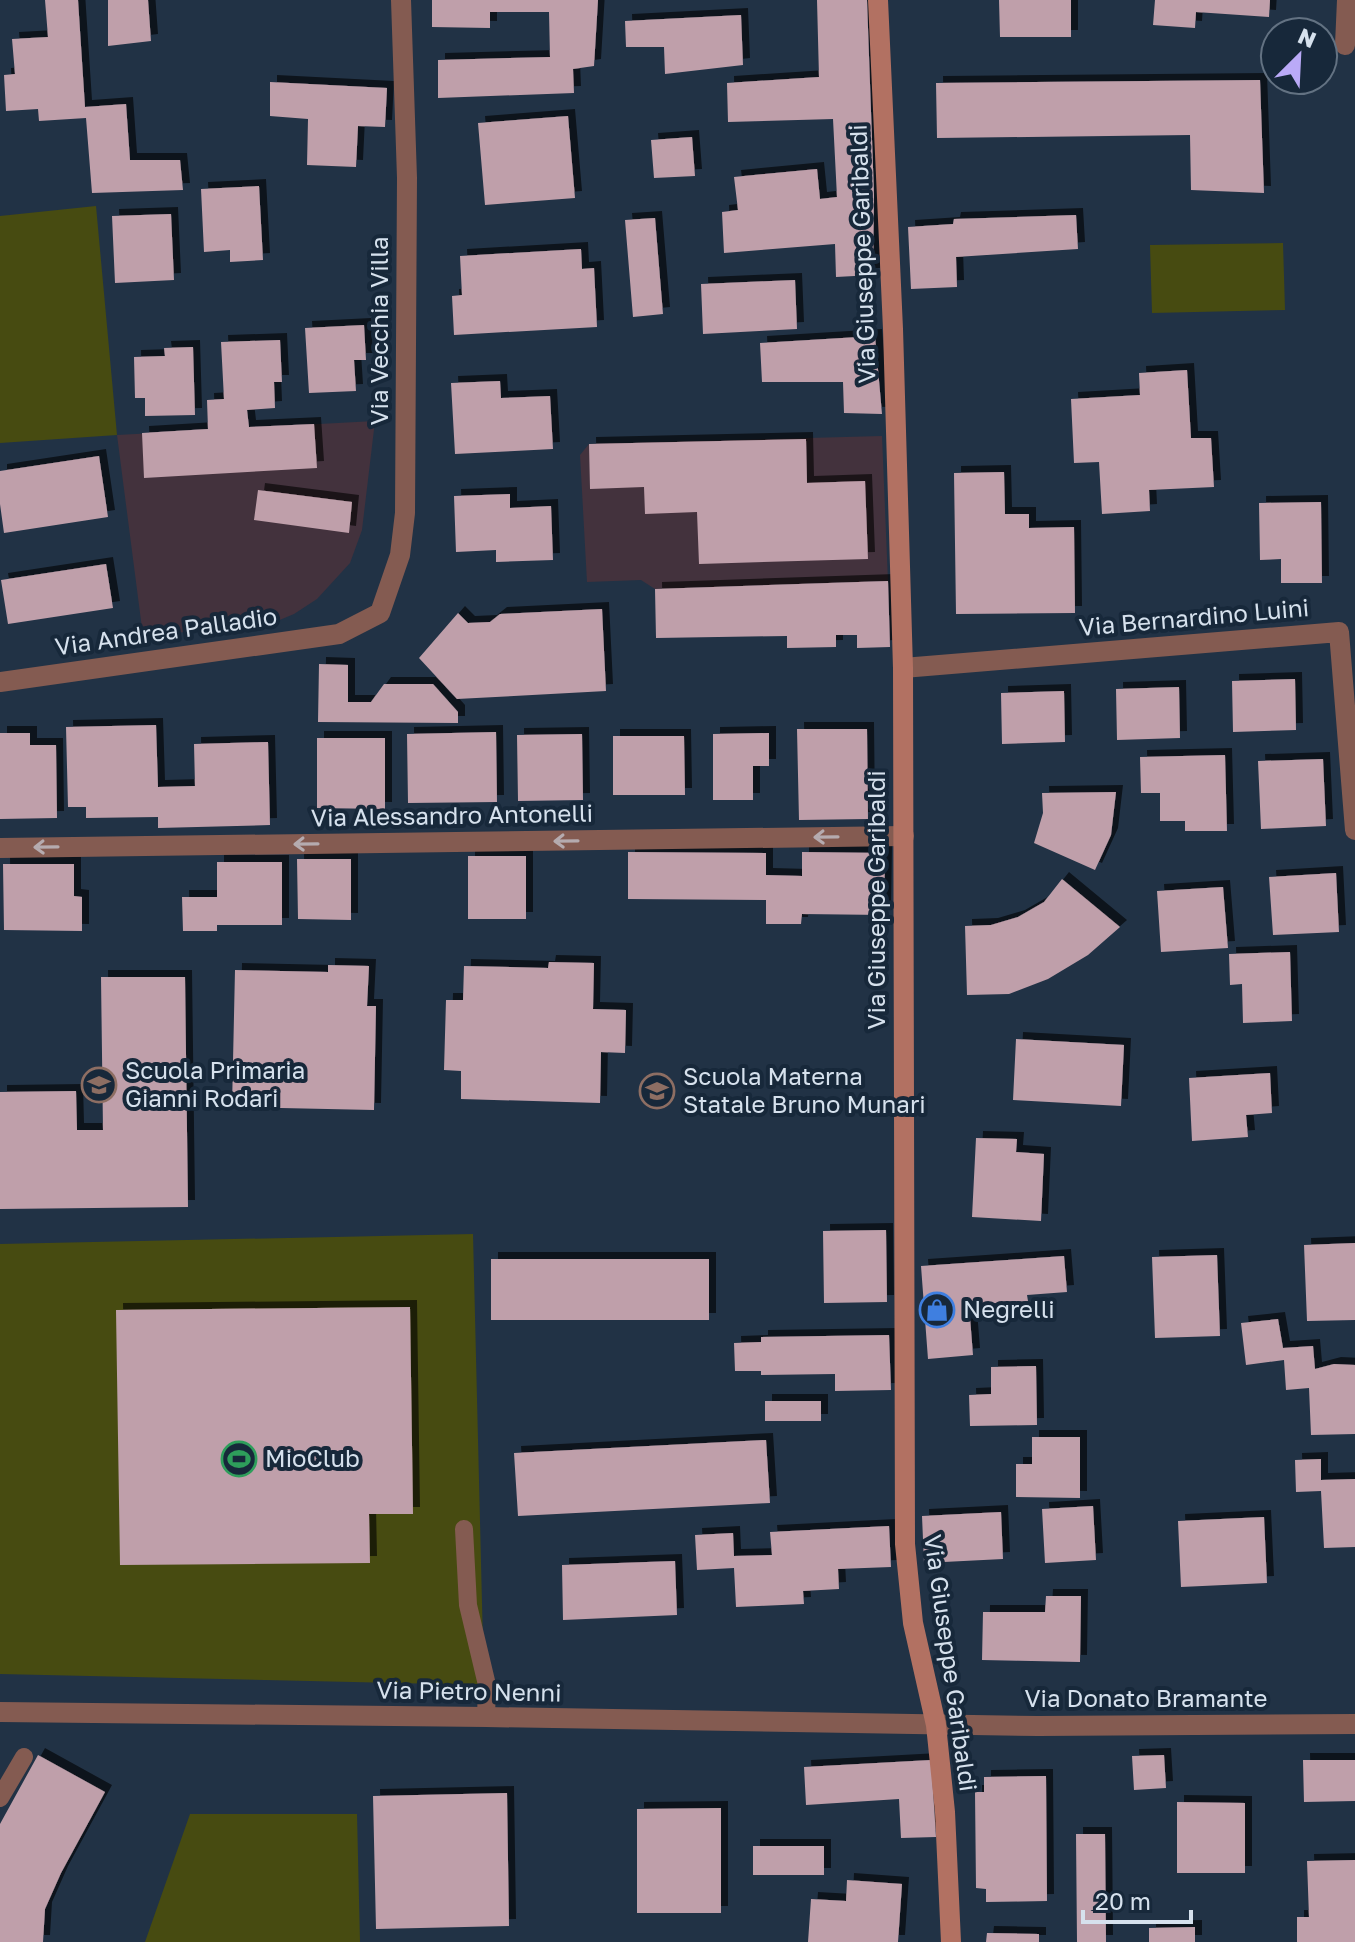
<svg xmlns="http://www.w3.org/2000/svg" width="1355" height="1942" font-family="'Golos Text',sans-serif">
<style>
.industrial{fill:#43323d}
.green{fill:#474b11}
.building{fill:#bf9faa;filter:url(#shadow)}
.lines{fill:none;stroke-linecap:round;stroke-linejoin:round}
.lane{stroke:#845b51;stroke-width:18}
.street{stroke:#845b51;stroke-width:20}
.secondary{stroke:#b27162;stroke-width:20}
.oneway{stroke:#b5abaf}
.labels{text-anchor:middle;stroke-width:8;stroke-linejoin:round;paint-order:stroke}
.street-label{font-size:24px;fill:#d6e1ed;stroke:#17283a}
.poi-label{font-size:24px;fill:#d6e1ed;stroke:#17283a;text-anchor:start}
</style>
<defs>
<filter id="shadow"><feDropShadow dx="7" dy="-7" stdDeviation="0" flood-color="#0009"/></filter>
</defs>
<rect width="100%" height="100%" fill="#213245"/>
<path class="industrial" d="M375,421L362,530L350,563L317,599L294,614L270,624L143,636L117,435Z
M882,436L888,581L655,589L641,580L587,582L580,455L589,444Z"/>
<path class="green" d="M96,206L117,435L0,443V216Z
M1283,243L1285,310L1152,313L1150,245Z
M473,1234L484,1685L0,1674V1244Z
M190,1814H357L360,1942H145Z"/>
<path class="building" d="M45,0H78L85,107L126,104L130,160H180L183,190L92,193L86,118L39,121L38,109L6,111L4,75L15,74L12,39L48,37Z
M108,0H148L151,41L108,46Z
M432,0H598L594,66L573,69L574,93L438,98V60L550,57L549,12H490V28L432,27Z
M817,0H867L874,195L873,275L836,277L835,244L724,253L722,212L738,210L734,177L817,169L820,199L837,197L833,119L728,122L727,83L819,77Z
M999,0H1071V37H1000Z
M1155,0H1270L1269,17L1196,12L1195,28L1153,25Z
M741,15L743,65L665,74L664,47H626L625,21Z
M1260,80L1264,193L1191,190L1190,135L937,138L936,83Z
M270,82L387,88L385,127L358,126L356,167L307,165L308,119L270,116Z
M568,116L575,198L485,205L478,123Z
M692,137L695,176L654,178L651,140Z
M259,186L263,260L230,262V250L204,252L201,189Z
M171,214L174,280L115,283L112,216Z
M1076,215L1078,249L956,257L957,287L911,289L908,227L953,224L954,219Z
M655,218L663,314L633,317L625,220Z
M581,249L582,269L594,268L597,327L454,335L452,296L462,295L460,256Z
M795,280L797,329L703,334L701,284Z
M364,325L366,360H354L356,391L309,393L305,328Z
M875,336L882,414L844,413L843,382H762L760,343Z
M280,340L282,382H274L275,408L247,410L249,427L314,424L317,468L144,478L142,433L208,429L207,400L224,399L221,342Z
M193,347L195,415L145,416V398H135L134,357L165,356L164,348Z
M1187,370L1191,438H1211L1214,487L1149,490L1150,511L1102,514L1099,462L1074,463L1071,399L1140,395L1139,373Z
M500,381L501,398L550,396L553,449L455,454L451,383Z
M806,439L807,483L865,481L868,559L699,564L697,512L645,514L644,487L590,489L589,444Z
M99,456L108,517L4,533L0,504V471Z
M1004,472L1005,514H1029V528L1074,527L1075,613L956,614L954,473Z
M258,490L352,502L349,533L254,520Z
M510,494V508L551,506L553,560L496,562V550L456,552L454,496Z
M1321,502L1322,583H1281V559L1260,560L1259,503Z
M106,564L113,608L8,624L1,580Z
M888,581L890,647L857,648V635H836V647L787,648V636L656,638L655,589Z
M602,609L606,691L457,699L419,658L458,613L468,623L490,622L500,614Z
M319,664L348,665V702H371L384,684H433L458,712V723L318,722Z
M1295,679L1296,730L1233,732L1232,681Z
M1179,687L1180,738L1117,740L1116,689Z
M1064,691L1065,742L1002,744L1001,693Z
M156,725L158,787L195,786L194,744L268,742L270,825L158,828V817L86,818V807H68L66,727Z
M797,729H867L868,819L799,820Z
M496,732L497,802L408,803L407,734Z
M0,733H30V745H56L57,818L0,819Z
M769,733V766H753V800H713V734Z
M582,734L583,800L518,801L517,735Z
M613,736H684L685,795H613Z
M317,738H385V809L317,808Z
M1225,755L1227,831H1185V821H1160V793H1141L1140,757Z
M1323,759L1326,826L1261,829L1258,761Z
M1116,792L1111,835L1095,870L1034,843L1043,813L1042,793Z
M628,852L766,853V875L802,876V852L885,853L884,915L802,914L801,924H766V900L628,899Z
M468,856H526V919H468Z
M297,859H351V920L298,919Z
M217,862H282V925H217V931H183L182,897H217Z
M3,864H74V896L82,897V931L4,930Z
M1336,873L1339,932L1273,935L1269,877Z
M1062,879L1120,927L1088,955L1048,979L1009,994L967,995L965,926L991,925L1018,917L1044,902Z
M1223,887L1228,948L1161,952L1157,891Z
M1290,952L1292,1021L1243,1023L1242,984L1230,985L1229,954Z
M549,962L594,963L593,1009L626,1010L625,1053L601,1052L600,1103L461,1099V1071L444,1070L446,1000H463L464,966L548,968Z
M328,965L369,966L367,1006H376L374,1110L232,1107L235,970L328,972Z
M101,977H185L188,1207L0,1209V1092L76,1091L77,1130H103Z
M1016,1039L1124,1045L1121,1106L1013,1100Z
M1270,1073L1272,1113L1246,1115L1248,1137L1192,1141L1189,1078Z
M976,1138L1017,1139L1016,1152L1044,1154L1041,1221L972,1217Z
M886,1230L887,1302L824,1303L823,1231Z
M1355,1243V1320L1307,1321L1304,1245Z
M1217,1255L1220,1336L1155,1338L1152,1257Z
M1064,1256L1067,1292L1027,1295L1028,1301L969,1305L973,1355L928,1359L921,1266Z
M491,1259H709V1320H491Z
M410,1307L413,1514H369L370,1563L120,1565L116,1310Z
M1278,1319L1283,1348L1313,1346L1315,1369L1334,1364L1355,1365V1434L1311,1435L1309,1388L1286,1390L1284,1360L1246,1365L1241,1323Z
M889,1335L891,1390L835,1391V1374L761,1375V1371H735L734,1343L761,1342V1337Z
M1036,1366L1037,1425L970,1426L969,1395L991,1394V1367Z
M765,1401H821V1421H765Z
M1032,1437H1080V1498L1016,1497V1464H1032Z
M766,1440L770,1503L518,1516L514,1453Z
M1321,1459V1480L1355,1479V1547L1324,1548L1321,1491L1296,1492L1295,1460Z
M1093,1506L1096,1560L1045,1563L1042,1509Z
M1001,1512L1003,1559L924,1563L922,1516Z
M1264,1517L1267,1583L1181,1587L1178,1521Z
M889,1526L891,1567L838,1569L839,1589L803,1591L804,1604L736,1607L734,1568L697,1570L695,1535L733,1533L734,1556L772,1555L770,1532Z
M675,1561L677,1615L563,1620L562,1565Z
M1046,1596H1081L1080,1662L982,1660L983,1612H1045Z
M38,1755L105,1792L61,1873L45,1909L43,1942H0V1824Z
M1164,1755L1166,1788L1134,1790L1132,1756Z
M931,1760L936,1837L901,1838L899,1799L806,1805L804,1767Z
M1303,1760H1355V1801L1304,1802Z
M1046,1776L1047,1901L986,1902V1889L976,1888L975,1792H984V1777Z
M507,1793L509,1926L376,1929L373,1796Z
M1177,1802L1245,1803V1873H1177Z
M721,1808V1913H637V1809Z
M1076,1834H1105L1106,1942H1077Z
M753,1846H824V1875H753Z
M1355,1860V1942H1297V1917H1309L1307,1861Z
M847,1880L902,1884L898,1942H808L811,1899L846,1901Z
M1195,1927V1942H1149V1928Z
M987,1933L1039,1934V1942H986Z"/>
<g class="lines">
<path class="lane" d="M464,1529L468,1605L487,1685L486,1717
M0,1798L24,1757"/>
<path class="street" d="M1345,45L1347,0
M903,668L1339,632L1355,830
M0,682L339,634L380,613L400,555L405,513L407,178L401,0
M0,848L904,836
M0,1712L486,1717L1038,1726L1355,1724"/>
<path class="secondary" d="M878,0L893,329L903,668L905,1544L913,1623L936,1725L945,1812L951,1942"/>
</g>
<defs><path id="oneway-shaft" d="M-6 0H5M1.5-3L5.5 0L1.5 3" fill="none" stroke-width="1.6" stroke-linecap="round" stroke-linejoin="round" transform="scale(2)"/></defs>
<g class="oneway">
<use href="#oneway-shaft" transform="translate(826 837) rotate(179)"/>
<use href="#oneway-shaft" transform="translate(566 841) rotate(179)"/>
<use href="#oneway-shaft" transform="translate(306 844) rotate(179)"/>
<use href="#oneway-shaft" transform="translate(46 847) rotate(179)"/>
</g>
<defs>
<g id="school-ring" transform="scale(1.8)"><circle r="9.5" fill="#17283a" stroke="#8d6e63" stroke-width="1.5"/><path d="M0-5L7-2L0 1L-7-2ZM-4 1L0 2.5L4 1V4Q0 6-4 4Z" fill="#8d6e63"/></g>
<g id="shop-ring" transform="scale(1.8)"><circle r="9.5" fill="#17283a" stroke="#3f7fe0" stroke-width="1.5"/><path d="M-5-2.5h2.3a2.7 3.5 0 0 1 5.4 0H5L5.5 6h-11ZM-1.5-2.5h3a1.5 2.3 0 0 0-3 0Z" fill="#3f7fe0"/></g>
<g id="stadium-ring" transform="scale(1.8)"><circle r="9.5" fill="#17283a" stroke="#2e9e5b" stroke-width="1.5"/><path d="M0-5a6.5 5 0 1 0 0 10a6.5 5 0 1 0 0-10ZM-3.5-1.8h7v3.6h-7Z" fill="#2e9e5b"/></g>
</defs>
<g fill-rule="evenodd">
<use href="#school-ring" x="99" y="1085"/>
<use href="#school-ring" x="657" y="1091"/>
<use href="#shop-ring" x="937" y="1310"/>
<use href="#stadium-ring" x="239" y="1459"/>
</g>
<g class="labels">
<g class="street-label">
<text transform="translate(863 254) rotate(-92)" y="8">Via Giuseppe Garibaldi</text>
<text transform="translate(380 331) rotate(-90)" y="8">Via Vecchia Villa</text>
<text transform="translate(1194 618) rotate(-5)" y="8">Via Bernardino Luini</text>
<text transform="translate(166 632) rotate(-8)" y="8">Via Andrea Palladio</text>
<text transform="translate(452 816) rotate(-1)" y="8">Via Alessandro Antonelli</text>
<text transform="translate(877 900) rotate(-90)" y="8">Via Giuseppe Garibaldi</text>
<text transform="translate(950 1663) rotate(82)" y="8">Via Giuseppe Garibaldi</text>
<text transform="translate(469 1692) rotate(1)" y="8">Via Pietro Nenni</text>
<text x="1146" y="1707">Via Donato Bramante</text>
</g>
<g class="poi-label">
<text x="125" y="1079">Scuola Primaria<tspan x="125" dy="28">Gianni Rodari</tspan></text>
<text x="683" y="1085">Scuola Materna<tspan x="683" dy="28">Statale Bruno Munari</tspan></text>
<text x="963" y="1318">Negrelli</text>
<text x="265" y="1467">MioClub</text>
</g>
</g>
<g transform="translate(1299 56) rotate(24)"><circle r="38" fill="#17283a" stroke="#637282" stroke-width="2"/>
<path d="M0-6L14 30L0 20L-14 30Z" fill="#baaaf7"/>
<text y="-12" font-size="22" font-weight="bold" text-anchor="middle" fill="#d6e1ed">N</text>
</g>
<path d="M1083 1910v12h108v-12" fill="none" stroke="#d6e1ed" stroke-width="4"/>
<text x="1095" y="1910" font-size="24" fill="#d6e1ed" stroke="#17283a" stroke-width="6" paint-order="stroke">20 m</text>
</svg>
